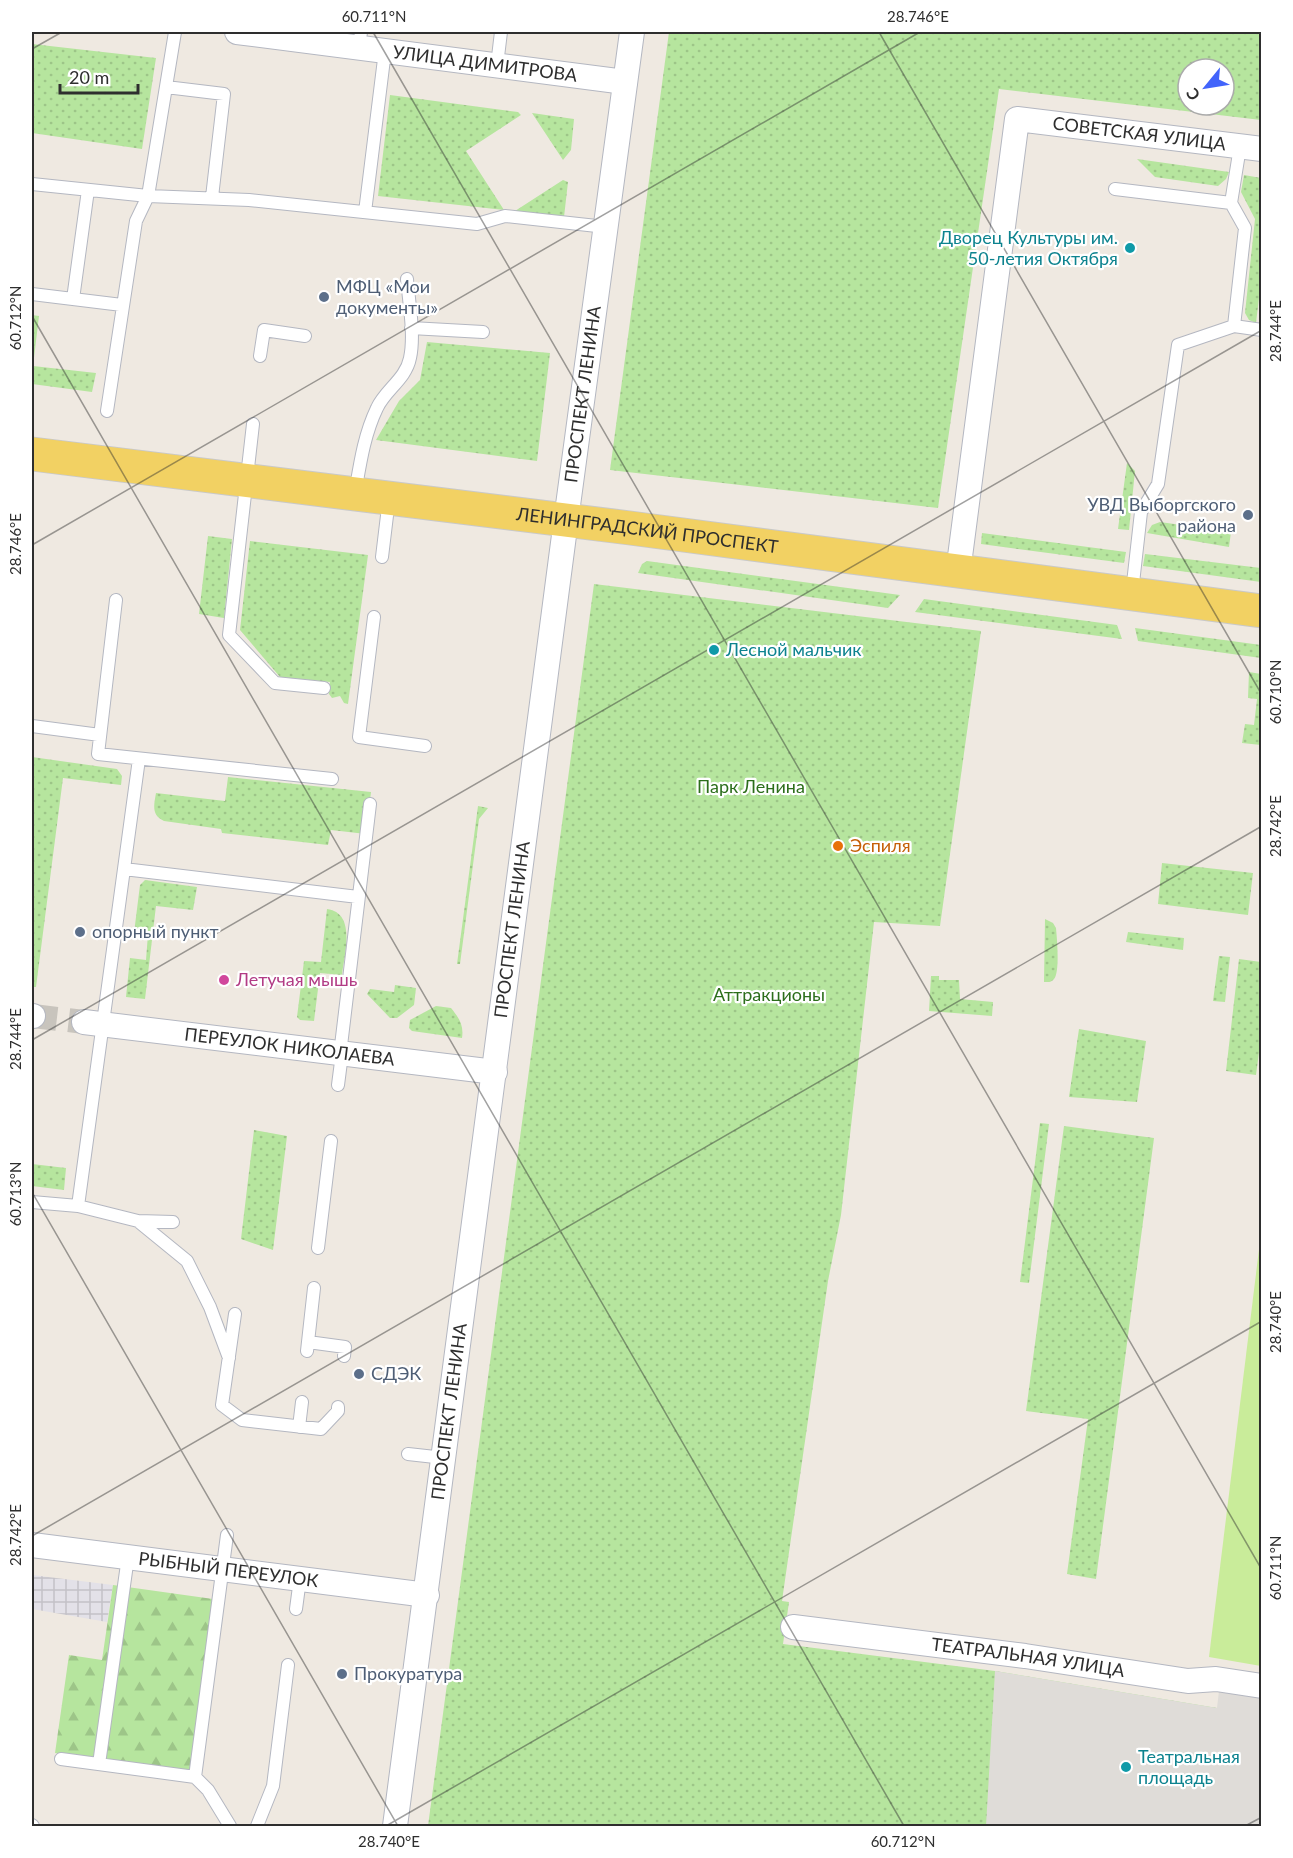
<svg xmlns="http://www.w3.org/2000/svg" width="1293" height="1858" font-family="Lato,sans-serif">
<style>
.industrial{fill:url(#industrial-grid)}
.grass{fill:url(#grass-dots);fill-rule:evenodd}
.forest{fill:url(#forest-firs)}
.pitch{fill:#c9ec9a}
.plaza{fill:#dfdcd8}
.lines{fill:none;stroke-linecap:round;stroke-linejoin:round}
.street-tunnel{stroke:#c8c4bd;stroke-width:24;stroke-dasharray:24 12;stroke-linecap:butt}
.lane-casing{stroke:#b4b7c1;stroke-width:14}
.street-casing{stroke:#b4b7c1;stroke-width:26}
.primary-casing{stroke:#c9c9c9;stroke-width:35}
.lane{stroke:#fff;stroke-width:12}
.street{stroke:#fff;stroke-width:24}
.primary{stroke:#f2d163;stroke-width:33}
.ticks{fill:none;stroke:#2e2e2e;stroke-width:1.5;stroke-opacity:0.45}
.culture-dot{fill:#0f9aa8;stroke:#fff;stroke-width:2}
.service-dot{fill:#5c6f8a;stroke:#fff;stroke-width:2}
.food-dot{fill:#e8710a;stroke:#fff;stroke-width:2}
.hotel-dot{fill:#d1479c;stroke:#fff;stroke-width:2}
.labels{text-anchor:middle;stroke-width:4.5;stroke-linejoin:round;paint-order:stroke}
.street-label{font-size:18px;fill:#2e2e2e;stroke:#fff}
.culture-label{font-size:18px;fill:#0d838f;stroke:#fff;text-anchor:start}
.service-label{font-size:18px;fill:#4e5e75;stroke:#fff;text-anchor:start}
.park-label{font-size:18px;fill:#2c6e1b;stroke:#fff}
.food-label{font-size:18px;fill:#c56008;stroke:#fff;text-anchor:start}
.hotel-label{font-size:18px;fill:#b23c85;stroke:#fff;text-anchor:start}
.neatline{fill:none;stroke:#2e2e2e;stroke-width:2}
.ticks-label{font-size:15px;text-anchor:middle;fill:#2e2e2e}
</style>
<defs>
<pattern id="industrial-grid" width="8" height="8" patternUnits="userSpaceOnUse" patternTransform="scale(1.5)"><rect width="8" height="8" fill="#e3e1e8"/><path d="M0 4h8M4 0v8" fill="none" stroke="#c3c1c7"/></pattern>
<pattern id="grass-dots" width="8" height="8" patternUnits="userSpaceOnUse" patternTransform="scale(1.5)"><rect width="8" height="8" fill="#b6e59e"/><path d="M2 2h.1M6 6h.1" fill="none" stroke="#9dc588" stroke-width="1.8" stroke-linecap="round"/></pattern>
<pattern id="forest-firs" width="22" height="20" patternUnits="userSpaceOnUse" patternTransform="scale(1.5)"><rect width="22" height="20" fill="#b6e59e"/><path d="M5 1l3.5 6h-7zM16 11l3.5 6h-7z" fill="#9dc588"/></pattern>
</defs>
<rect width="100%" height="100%" fill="#efe9e1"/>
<path class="industrial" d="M32,1575L113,1585L107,1622L32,1609Z"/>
<path class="grass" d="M669,32H1261V120L999,89L938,508L610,470ZM1188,69H1224V105H1188Z
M32,44L156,58L142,149L32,133Z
M390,95L518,112L521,115L466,151L504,210L378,196Z
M532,113L574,119L571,150L563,160Z
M1137,159L1229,172L1226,179L1218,186L1155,177Z
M1244,175L1261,178L1262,273L1256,323L1249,320L1245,313L1255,219L1241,192Z
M563,180L568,182L564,217L515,211Z
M32,315L39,316L33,366L96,373L92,392L32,384Z
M427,342L550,353L537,461L376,440L399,401L420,380Z
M1127,463L1135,471L1129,530L1118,529Z
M1160,522L1231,532L1229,547L1147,533L1152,525Z
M982,533L1126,552L1124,563L981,544Z
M208,536L232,539L224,618L199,614Z
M250,541L368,555L348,704L344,703L340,696L332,698L329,694L330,682L280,677L240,630Z
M1145,554L1261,568V582L1143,566Z
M647,561L900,595L888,608L638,573L642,564Z
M594,584L981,631L940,926L874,922L841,1215L828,1281L782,1601L789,1602L783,1644L995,1671L1217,1708L1261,1698V1826H428Z
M924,599L1117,625L1122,639L915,612Z
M1135,628L1261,645V658L1138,641Z
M1249,672L1261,674V745L1242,743L1245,724L1254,725L1257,699L1248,698Z
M32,757L117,769L122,776L121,785L63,778L36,987H32Z
M228,777L371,792L366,834L331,830L328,845L222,833L221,829L164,821C151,815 154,805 156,793L225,801Z
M478,806L488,808L479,819L460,964H457Z
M1162,863L1253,873L1248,915L1158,904Z
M145,880L197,887L193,910L156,906L145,999L126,997L130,958L146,960L148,934L134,933L140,885Z
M327,909C357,913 344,955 342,975L320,973L314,1021L300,1020L297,1017L304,961L321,962Z
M1045,919L1053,923L1056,928C1057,939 1060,972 1054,979C1051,983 1048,982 1044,982Z
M1128,932L1184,938L1183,950L1126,942Z
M1219,956L1230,957L1225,1002L1213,1001Z
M1239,959L1261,962V1037L1256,1075L1226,1071Z
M931,976H939V980H959L960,999L993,1002L992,1016L929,1011Z
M395,985L416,988L414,1005L397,1018H390L367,994L370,989L394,992Z
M436,1006L451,1008C459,1018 464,1025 462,1038L412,1031L409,1028L410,1020Z
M1079,1029L1146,1041L1137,1102L1069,1097Z
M1040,1123L1049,1124L1029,1283L1020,1282Z
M1064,1126L1154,1138L1096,1579L1067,1574L1088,1419L1026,1411Z
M254,1130L287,1136L273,1250L241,1239Z
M32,1164L66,1168L64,1190L32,1186Z"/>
<path class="forest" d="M113,1585L213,1599L190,1772L55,1753L69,1655L102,1660Z"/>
<path class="pitch" d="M1261,1233V1666L1209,1657Z"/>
<path class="plaza" d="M995,1671L1217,1708L1219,1691L1261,1698V1826H986Z"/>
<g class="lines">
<path class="street-tunnel" d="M33,1016L84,1022"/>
<g class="lane-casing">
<path id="lane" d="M359,47L361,32
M497,65L501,32
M166,87L224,94L212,197
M32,184L148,196L249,200L477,224L505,216L606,227
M1115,189L1231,203
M365,212L385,51
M32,294L122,305
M73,299L88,190
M1234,326L1262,330
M411,328L483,332
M260,356L264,330L305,336
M107,411L136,221L148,196L175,32
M253,424L229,635L275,683L324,688
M355,493C360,464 364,435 377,408C385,390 406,379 410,358C415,335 409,303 407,279
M382,557L389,499
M1132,592L1141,512L1158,484L1178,345L1234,326L1245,228L1231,203L1240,147
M116,600L98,754L332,779
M374,617L359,737L425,746
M32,726L100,735
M124,869L358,897
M340,1054L370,804
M338,1085L342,1054
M32,1202L78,1206L138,1221L187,1261L210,1307L229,1358
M78,1206L139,759
M138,1221L173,1222
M318,1248L331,1141
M235,1314L222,1405L242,1420L321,1429L338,1411V1407
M308,1342L345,1347L344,1356
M307,1351L314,1288
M299,1427L302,1402
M408,1454L444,1458
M296,1609L300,1579
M61,1759L195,1777L208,1790L230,1826
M99,1764L128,1557
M195,1777L227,1535
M32,1825L33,1826
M257,1826L273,1786L288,1665"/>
</g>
<g class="street-casing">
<g id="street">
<path id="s1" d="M237,32L625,82"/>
<path id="s2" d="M958,572L1017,119L1262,149"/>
<path d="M32,1016H33"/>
<path id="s3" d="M84,1022L495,1072"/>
<path id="s4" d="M32,1545L427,1595"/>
<path id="s5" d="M793,1627L1025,1656L1188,1681L1216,1679L1262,1686"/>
<path id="s6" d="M395,1826L566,520L632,32"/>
</g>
</g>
<g class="primary-casing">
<g id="primary">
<path id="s7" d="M32,454L630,528L1262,611"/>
</g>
</g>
<use href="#lane" class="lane"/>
<use href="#street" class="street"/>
<use href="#primary" class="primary"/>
</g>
<path class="ticks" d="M373,32L1262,1570M879,32L1262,695M32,49L62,32M32,316L904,1826M32,545L920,32M32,1040L1262,330M32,1192L398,1826M32,1536L1262,826M386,1826L1262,1321M1245,1826L1262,1817"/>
<g class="culture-dot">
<circle cx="1130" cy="248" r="6"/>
<circle cx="714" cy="650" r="6"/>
<circle cx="1126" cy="1767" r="6"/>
</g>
<g class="service-dot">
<circle cx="324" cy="297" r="6"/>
<circle cx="1248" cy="515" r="6"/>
<circle cx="80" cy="932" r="6"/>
<circle cx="359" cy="1374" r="6"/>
<circle cx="342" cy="1674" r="6"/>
</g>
<circle class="food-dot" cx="838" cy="846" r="6"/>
<circle class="hotel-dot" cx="224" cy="980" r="6"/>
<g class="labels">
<g class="street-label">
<text dy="6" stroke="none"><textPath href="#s1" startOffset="250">УЛИЦА ДИМИТРОВА</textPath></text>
<text dy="6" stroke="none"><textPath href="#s2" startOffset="580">СОВЕТСКАЯ УЛИЦА</textPath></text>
<text dy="6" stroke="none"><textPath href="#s6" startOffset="1444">ПРОСПЕКТ ЛЕНИНА</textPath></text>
<text dy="6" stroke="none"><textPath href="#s7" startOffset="620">ЛЕНИНГРАДСКИЙ ПРОСПЕКТ</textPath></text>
<text dy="6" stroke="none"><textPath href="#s6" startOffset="904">ПРОСПЕКТ ЛЕНИНА</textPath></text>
<text dy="6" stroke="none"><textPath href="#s3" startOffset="207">ПЕРЕУЛОК НИКОЛАЕВА</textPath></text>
<text dy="6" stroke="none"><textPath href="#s6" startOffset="418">ПРОСПЕКТ ЛЕНИНА</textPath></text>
<text dy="6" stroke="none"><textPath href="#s4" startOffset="198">РЫБНЫЙ ПЕРЕУЛОК</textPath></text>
<text dy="6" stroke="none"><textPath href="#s5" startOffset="237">ТЕАТРАЛЬНАЯ УЛИЦА</textPath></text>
</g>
<g class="culture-label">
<text x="1118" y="244" text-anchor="end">Дворец Культуры им.<tspan x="1118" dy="21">50-летия Октября</tspan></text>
<text x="726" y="656">Лесной мальчик</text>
<text x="1138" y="1763">Театральная<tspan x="1138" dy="21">площадь</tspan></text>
</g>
<g class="service-label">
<text x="336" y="293">МФЦ «Мои<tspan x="336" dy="21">документы»</tspan></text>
<text x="1236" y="511" text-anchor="end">УВД Выборгского<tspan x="1236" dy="21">района</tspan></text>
<text x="92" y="938">опорный пункт</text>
<text x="371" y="1380">СДЭК</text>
<text x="354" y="1680">Прокуратура</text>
</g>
<g class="park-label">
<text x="751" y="793">Парк Ленина</text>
<text x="769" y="1001">Аттракционы</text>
</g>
<g class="food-label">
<text x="850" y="852">Эспиля</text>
</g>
<g class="hotel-label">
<text x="236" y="986">Летучая мышь</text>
</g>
</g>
<rect width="1293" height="1858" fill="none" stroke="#ffffff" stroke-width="66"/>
<g transform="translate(1206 87) rotate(240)"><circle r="28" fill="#ffffff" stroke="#ababab" stroke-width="1.5"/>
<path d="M0-4.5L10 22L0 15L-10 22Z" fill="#4264fb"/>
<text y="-9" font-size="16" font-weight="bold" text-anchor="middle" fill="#2e2e2e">С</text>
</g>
<path d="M60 84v9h78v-9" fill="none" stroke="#2e2e2e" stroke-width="3"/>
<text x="69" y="84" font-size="18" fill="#2e2e2e" stroke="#ffffff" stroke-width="4.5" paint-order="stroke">20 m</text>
<rect x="33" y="33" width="1227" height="1792" class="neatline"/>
<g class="ticks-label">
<text x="374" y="22">60.711°N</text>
<text x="918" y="22">28.746°E</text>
<text transform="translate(16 318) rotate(-90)" y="5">60.712°N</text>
<text transform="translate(1276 331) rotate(-90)" y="5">28.744°E</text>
<text transform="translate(16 544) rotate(-90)" y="5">28.746°E</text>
<text transform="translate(1276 692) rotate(-90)" y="5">60.710°N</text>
<text transform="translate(1276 826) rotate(-90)" y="5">28.742°E</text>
<text transform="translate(16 1039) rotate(-90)" y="5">28.744°E</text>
<text transform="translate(16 1194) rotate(-90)" y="5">60.713°N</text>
<text transform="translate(1276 1322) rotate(-90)" y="5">28.740°E</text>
<text transform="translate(16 1535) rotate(-90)" y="5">28.742°E</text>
<text transform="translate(1276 1568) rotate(-90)" y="5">60.711°N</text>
<text x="389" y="1847">28.740°E</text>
<text x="903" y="1847">60.712°N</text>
</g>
</svg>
